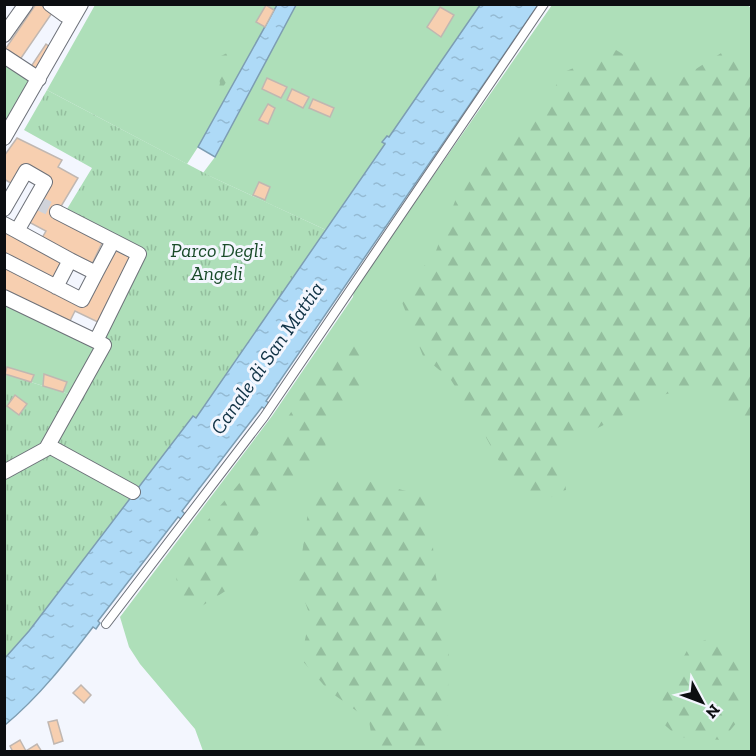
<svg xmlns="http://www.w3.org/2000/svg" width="756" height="756" font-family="'Zilla Slab',serif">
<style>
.green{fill:#aedfb9}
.forest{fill:url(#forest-firs)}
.park{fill:url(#park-tufts)}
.water{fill:url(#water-ripples);stroke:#7d9db2;stroke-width:1.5}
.building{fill:#f7cfb0;stroke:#c0b7b1;stroke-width:1.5}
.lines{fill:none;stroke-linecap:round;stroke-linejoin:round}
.pedestrian-tunnel{stroke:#d0d3da;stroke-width:14;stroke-dasharray:14 7;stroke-linecap:butt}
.service-casing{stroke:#6d7179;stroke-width:10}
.pedestrian-casing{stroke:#6d7179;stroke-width:16}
.service{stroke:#fff;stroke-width:8}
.pedestrian{stroke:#fff;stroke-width:14}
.labels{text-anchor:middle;stroke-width:6;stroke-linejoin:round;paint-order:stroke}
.park-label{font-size:20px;font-style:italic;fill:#194b29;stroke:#f3f6fe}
.water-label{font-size:21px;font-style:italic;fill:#103245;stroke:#f3f6fe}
</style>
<defs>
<pattern id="forest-firs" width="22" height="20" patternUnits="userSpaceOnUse" patternTransform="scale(1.5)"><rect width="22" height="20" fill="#aedfb9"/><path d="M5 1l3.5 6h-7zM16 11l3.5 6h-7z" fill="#94be9e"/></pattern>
<pattern id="park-tufts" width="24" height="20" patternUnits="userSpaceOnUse" patternTransform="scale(1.5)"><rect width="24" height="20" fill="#aedfb9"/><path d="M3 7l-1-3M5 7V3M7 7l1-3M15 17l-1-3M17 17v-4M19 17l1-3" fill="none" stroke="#94be9e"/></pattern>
<pattern id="water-ripples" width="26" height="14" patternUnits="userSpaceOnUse" patternTransform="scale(1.5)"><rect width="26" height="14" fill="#aedaf7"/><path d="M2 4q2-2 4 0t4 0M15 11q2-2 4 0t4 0" fill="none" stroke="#94bad3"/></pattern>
</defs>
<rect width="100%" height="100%" fill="#f3f6fe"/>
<path class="green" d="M746,4L751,8V751H203L195,729L140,664L129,647L120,617L272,416L353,297L354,290L552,5Z
M95,5H277L198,147L187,164L47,90Z
M296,5H480L389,137L387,136L383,142L385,144L326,230L203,173L215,157Z
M5,63L33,82L5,130Z
M4,301L97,346L72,395L5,374Z"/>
<path class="forest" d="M233,50L236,54L231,74L217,97L220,83L216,66L217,58Z
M616,50L672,84L726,50L751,63V429L704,384L663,395L560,447L566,490L537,504L511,483L482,430L451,380L423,356L398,292L434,256L465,175L532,126L564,72Z
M353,337L366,353L360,385L334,413L326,434L325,460L300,484L283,495L269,514L227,590L180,620L176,574L208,520L237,486L280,430L301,396Z
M345,475L429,497L435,572L449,638L447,751H382L372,740L369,720L329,691L301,659L310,616L298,582L311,491Z
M719,634L740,665L743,715L722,740L678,737L656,717L668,685L689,647Z"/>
<path class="park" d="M47,90L212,177L326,230L196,418L193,417L29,631L5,658V374L72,395L147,252L67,209L92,168L24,130Z"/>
<path class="water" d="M277,5H296L215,157L198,147Z
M480,5H538L266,401L269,403L265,409L262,407L182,511L185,514L181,519L178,517L98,621L100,623L96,629L93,627C66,662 39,697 5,725V658L29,631L193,416L196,418L385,144L382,142L387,136L389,137Z"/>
<path class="building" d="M36,4H40L52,13L19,61L4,51Z
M266,5L274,10L265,27L256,22Z
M440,7L454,15L441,37L427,27Z
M46,44L51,48L37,73L30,68Z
M267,78L287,87L281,98L262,89Z
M292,89L309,97L303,108L287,100Z
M313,99L334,108L330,117L309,108Z
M268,104L275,108L268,124L259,120Z
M17,138L62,160L58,167L78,178L54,218L102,243L92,264L42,238L46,231L25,220L49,180L32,171L14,185L4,179V156Z
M259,182L270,187L265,200L253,195Z
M4,231L65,263L56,281L4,254Z
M112,249L134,259L102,324L75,311L69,323L4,291V264L85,305Z
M7,367L34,375L31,382L5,374Z
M44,374L67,382L63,392L43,386Z
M15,395L27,404L19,415L7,406Z
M81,685L91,695L84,703L73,693Z
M57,720L63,741L54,744L48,722Z
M20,740L26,751L37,744L42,752H13L10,746Z"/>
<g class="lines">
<path class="pedestrian-tunnel" d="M36,202L57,212"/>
<g class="service-casing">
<path id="service" d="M106,624L264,417L544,4"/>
</g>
<g class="pedestrian-casing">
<path id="pedestrian" d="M50,4L65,15L72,4
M4,35L26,4
M4,56L39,79
M4,138L81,4
M4,209L26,171L45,182L17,231L4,224
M57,212L139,254L96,341
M17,231L70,260
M4,260L82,300L96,273L70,260L56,287
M96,273L113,241
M4,297L104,345L46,449L4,472
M49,446L133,492"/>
</g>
<use href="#service" class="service"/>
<use href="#pedestrian" class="pedestrian"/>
</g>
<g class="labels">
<g class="park-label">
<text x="217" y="257">Parco Degli<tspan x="217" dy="23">Angeli</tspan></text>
</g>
<g class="water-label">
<text transform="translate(267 358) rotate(-55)" y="7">Canale di San Mattia</text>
</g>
</g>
<rect width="756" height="756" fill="none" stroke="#0c0e11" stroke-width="12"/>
<g transform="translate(702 702) rotate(131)" stroke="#f3f6fe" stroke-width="4.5" paint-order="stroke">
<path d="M0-4.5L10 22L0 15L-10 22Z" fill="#0c0e11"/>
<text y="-9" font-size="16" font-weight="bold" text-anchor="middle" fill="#0c0e11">N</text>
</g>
</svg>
